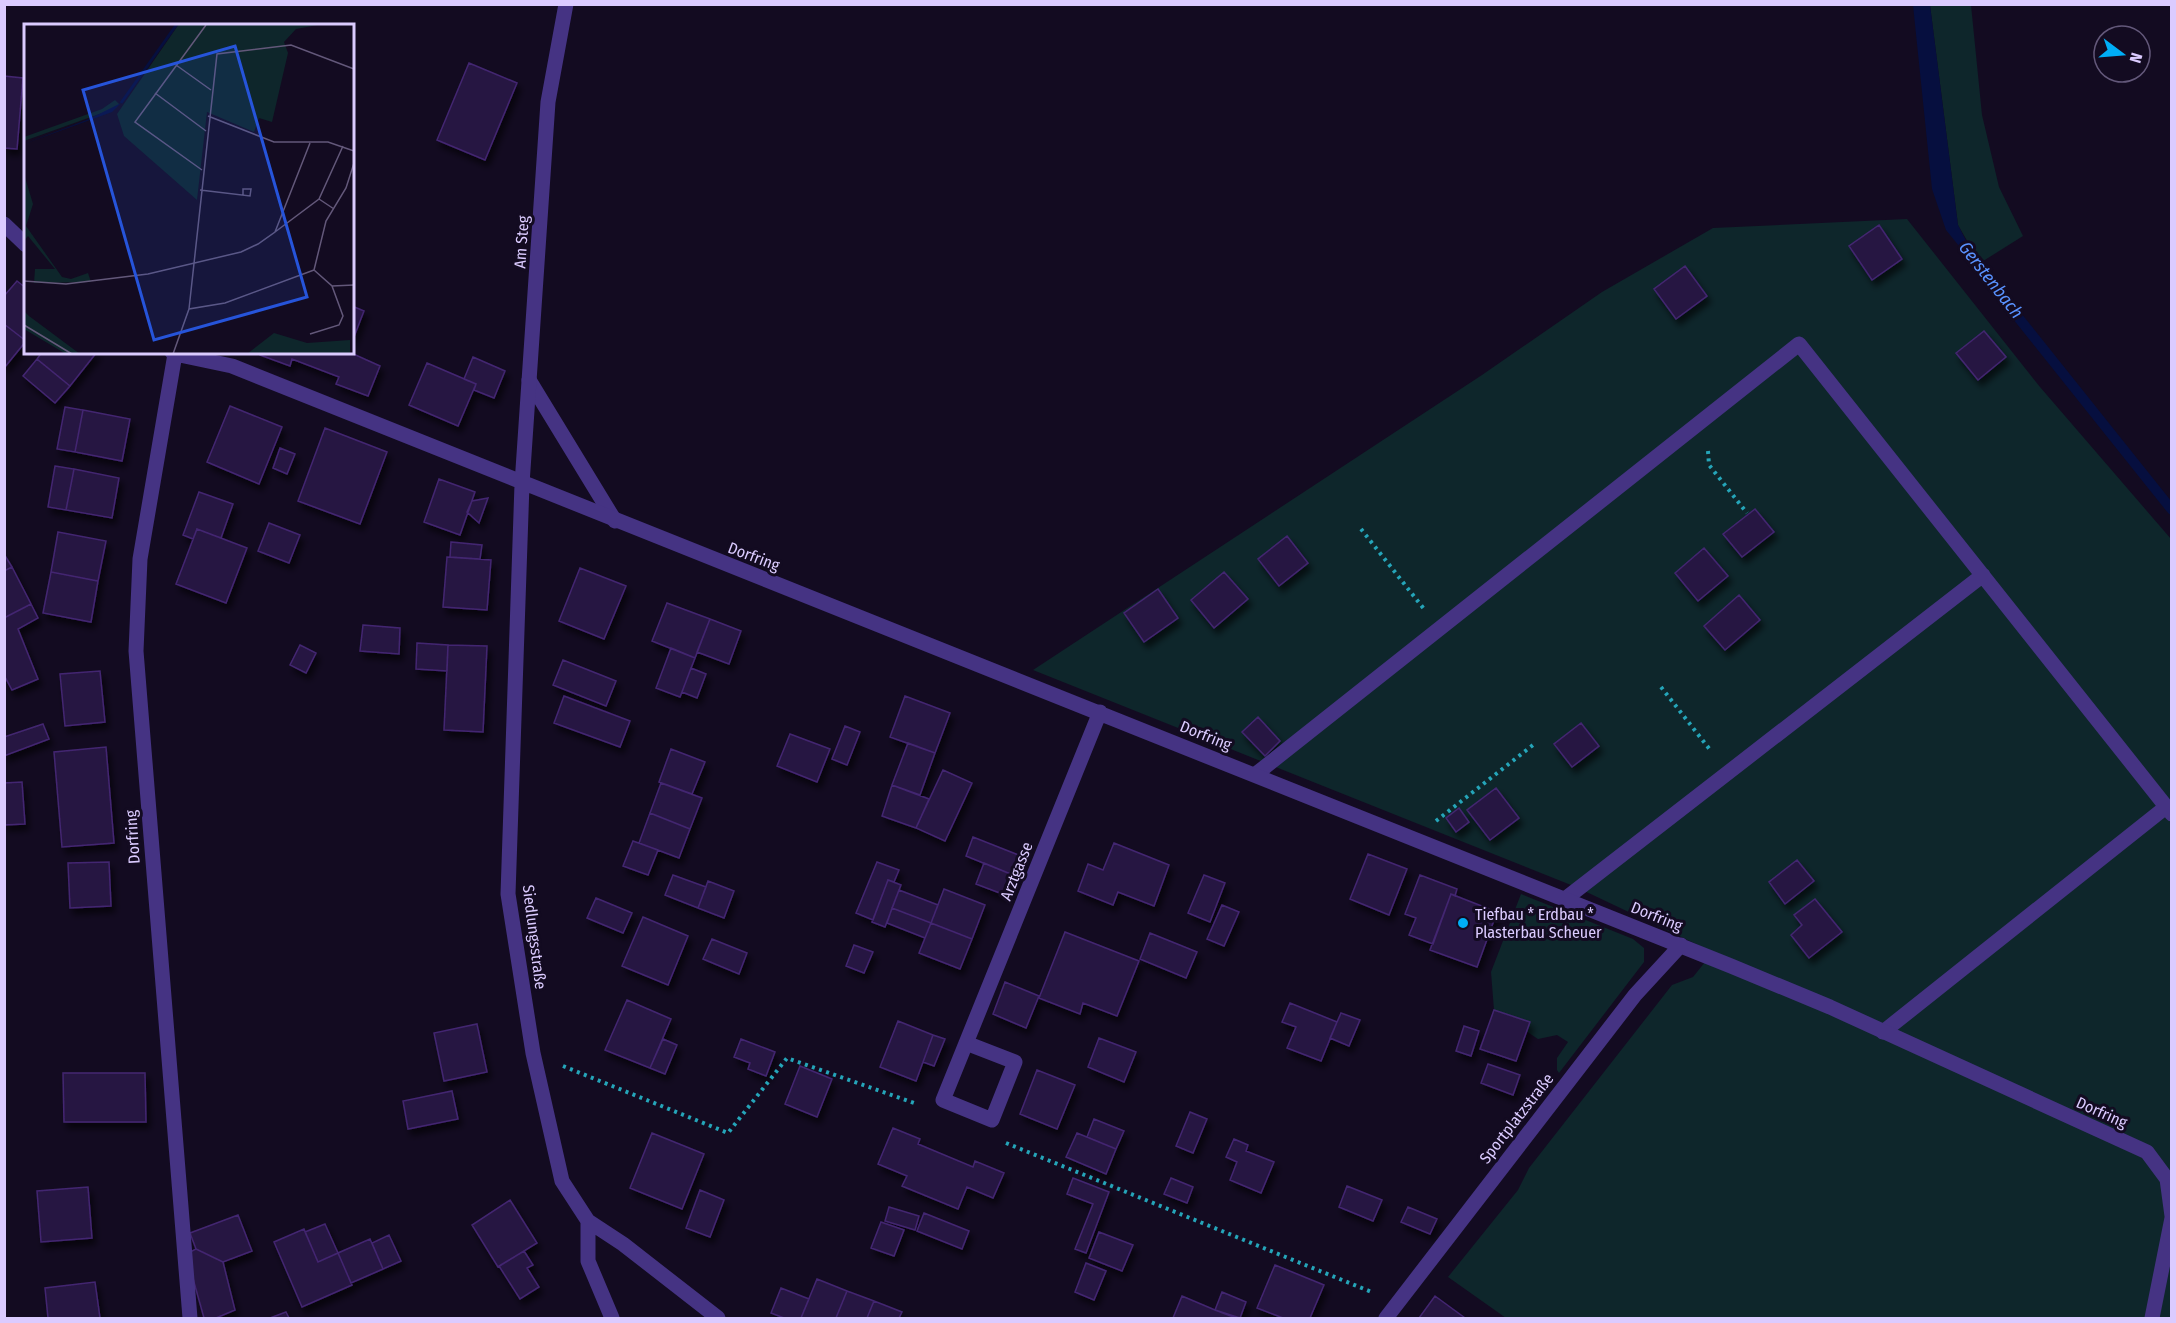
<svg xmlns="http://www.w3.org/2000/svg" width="2176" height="1323" font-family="'Fira Sans Condensed',sans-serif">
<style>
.green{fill:#0e262b}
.water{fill:#060f3f}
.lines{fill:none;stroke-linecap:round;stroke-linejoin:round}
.stream{stroke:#060f3f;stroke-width:10}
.building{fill:#281643;stroke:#432671;stroke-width:1.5;filter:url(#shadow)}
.path{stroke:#25a5b9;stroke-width:4;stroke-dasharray:3 4.5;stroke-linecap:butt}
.lane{stroke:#453383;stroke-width:15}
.street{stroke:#453383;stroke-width:15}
.poi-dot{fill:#00aef6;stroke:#130b21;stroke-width:2}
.labels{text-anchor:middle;stroke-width:6;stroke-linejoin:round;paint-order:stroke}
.street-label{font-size:16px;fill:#dbcbff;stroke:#130b21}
.poi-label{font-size:16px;fill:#dbcbff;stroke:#130b21;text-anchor:start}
.water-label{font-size:18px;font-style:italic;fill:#5992ff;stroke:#130b21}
.inset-river{fill:none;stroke:#060f3f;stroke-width:3}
.inset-road{fill:none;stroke:#63587a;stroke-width:1.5}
.view{fill:#2654da;fill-opacity:0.15;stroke:#2654da;stroke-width:3}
.inset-edge{fill:none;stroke:#dbcbff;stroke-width:3}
</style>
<defs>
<filter id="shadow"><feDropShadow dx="3.5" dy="6" stdDeviation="3" flood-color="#0009"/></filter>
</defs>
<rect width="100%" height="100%" fill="#130b21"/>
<path class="green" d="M1930,5H1971L1982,115L1999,187L2023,236L1980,263L1958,225Z
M1907,219L2040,387L2171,539V1318H1506L1448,1277L1518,1190L1529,1168L1672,985L1693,977L1713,952L1576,887L1033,670L1482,375L1602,292L1713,228Z
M1521,894L1633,939L1644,948V962L1559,1073L1557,1070V1058L1568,1042L1557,1035L1538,1039L1494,1010L1491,972Z"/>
<path class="water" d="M1913,5H1930L1958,225L1985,278L1946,230L1932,189Z"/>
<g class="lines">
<path class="stream" d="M1978,267L2172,510"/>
</g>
<path class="building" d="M469,63L517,83L485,160L437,140Z
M4,76L23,78L17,149L4,148Z
M1879,225L1902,259L1872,280L1849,246Z
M1685,266L1707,296L1676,319L1654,289Z
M17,281L26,288V341L4,324V296Z
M352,306L364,311L352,342Z
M4,324L26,341L5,367H4Z
M1984,331L2006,357L1978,380L1956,353Z
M42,352H97L70,386L37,359Z
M261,352H349L380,366L368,396L336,384L339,377L292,359L290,366L260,355Z
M473,357L505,371L494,398L474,390L476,384L464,379Z
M37,359L70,386L55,403L23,376Z
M427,363L476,384L458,426L409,405Z
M230,406L282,427L259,484L207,462Z
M65,407L83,410L75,452L57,449Z
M83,410L130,419L122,461L75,452Z
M325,428L387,452L360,524L298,501Z
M280,448L295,454L287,474L273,468Z
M55,466L74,469L66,510L48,507Z
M74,469L119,478L112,518L66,510Z
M439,479L475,492L460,535L424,522Z
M199,492L233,504L221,538L197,529L193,539L183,535Z
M488,498L479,523L467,512L472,501Z
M1755,509L1774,532L1742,557L1723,534Z
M269,523L300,535L289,563L258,551Z
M197,529L247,548L226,603L176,584Z
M58,532L106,541L98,581L51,572Z
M1287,536L1308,563L1279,586L1258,559Z
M451,542L482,545L480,559L450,557Z
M1704,548L1728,576L1698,601L1675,573Z
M4,554L12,567L4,571Z
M447,557L491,560L487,610L443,607Z
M12,567L31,604L4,618V571Z
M580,568L626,586L604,639L559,621Z
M51,572L98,581L91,622L43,613Z
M1224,572L1248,599L1214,628L1191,600Z
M1158,589L1178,618L1144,642L1124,613Z
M1739,595L1760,620L1725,650L1704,626Z
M667,603L710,619L695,658L652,641Z
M31,604L38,618L18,629L38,679L12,690L4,675V618Z
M710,619L741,631L729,664L697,652Z
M363,625L400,628L399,654L360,651Z
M417,643L448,645L447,671L416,669Z
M300,645L316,653L306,673L290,665Z
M448,645L487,646L483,732L444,730Z
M671,648L695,658L680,697L656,688Z
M563,660L616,681L606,706L553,685Z
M691,668L706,674L697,698L682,692Z
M100,671L105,722L65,726L60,674Z
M564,696L630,721L620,747L554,723Z
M905,696L950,713L935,753L890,737Z
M1258,717L1280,741L1265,756L1242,732Z
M1581,723L1599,746L1572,767L1554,744Z
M43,724L49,739L4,756V737Z
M845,726L860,732L847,765L832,759Z
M790,734L830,749L817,782L777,766Z
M908,743L935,753L920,795L892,785Z
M106,747L114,843L62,847L54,752Z
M671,749L705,762L692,794L659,782Z
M943,770L972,783L945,841L916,828Z
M22,782L25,824L4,825V783Z
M661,783L702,798L690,829L650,813Z
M892,785L929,799L916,828L882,816Z
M1496,788L1519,818L1490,840L1467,810Z
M1459,808L1469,822L1456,832L1446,818Z
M650,813L690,829L679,858L639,843Z
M973,837L1021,856L1013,875L966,856Z
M633,841L658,850L648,875L623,866Z
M1114,843L1169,865L1154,906L1118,892L1113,905L1078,891L1088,864L1103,870Z
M1368,854L1407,869L1389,915L1350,899Z
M1797,860L1814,881L1785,904L1769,882Z
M109,862L111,906L70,908L68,863Z
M877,862L899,870L894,882L888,880L873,920L856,913Z
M984,863L1013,875L1005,895L976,884Z
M673,875L706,887L698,908L665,895Z
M1204,875L1225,883L1210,922L1188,913Z
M1420,875L1457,889L1455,896L1451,894L1433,944L1409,935L1416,918L1405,914Z
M888,880L901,885L885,927L872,922Z
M708,881L734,891L724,918L698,908Z
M944,889L985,905L972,939L931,923Z
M899,890L938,905L931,923L892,908Z
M1451,894L1497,912L1477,967L1430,950Z
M596,898L632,913L623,933L587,918Z
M1815,899L1842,932L1809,958L1791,935L1802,925L1794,915Z
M1222,905L1239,912L1224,946L1207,939Z
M892,908L931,923L925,938L887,923Z
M643,917L688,936L668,985L622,966Z
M931,923L972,939L960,969L919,953Z
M1065,932L1139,961L1117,1016L1083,1003L1080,1014L1039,998Z
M1150,933L1197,952L1186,978L1140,959Z
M712,939L747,953L739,974L703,959Z
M854,945L873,952L864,973L846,966Z
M1005,982L1039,996L1026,1028L993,1014Z
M627,1000L671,1019L650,1068L605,1050Z
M1290,1003L1337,1022L1321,1061L1287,1048L1296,1027L1282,1022Z
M1494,1010L1530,1022L1516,1061L1480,1049Z
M1341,1013L1360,1020L1349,1046L1330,1038Z
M898,1021L933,1035L916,1081L880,1067Z
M477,1024L487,1072L444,1081L434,1033Z
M1464,1026L1479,1031L1471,1056L1456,1051Z
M933,1035L945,1039L934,1066L923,1062Z
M1099,1038L1136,1052L1124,1082L1088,1067Z
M663,1039L677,1045L665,1074L650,1068Z
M741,1039L775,1052L766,1076L748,1069L750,1063L734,1057Z
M1488,1064L1520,1075L1513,1095L1481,1083Z
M800,1066L832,1079L817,1117L785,1104Z
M1037,1070L1075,1085L1057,1129L1020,1114Z
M63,1073H145L146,1122H64Z
M452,1091L458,1119L408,1129L403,1101Z
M1190,1112L1207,1119L1193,1153L1176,1146Z
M1094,1119L1124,1131L1116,1149L1087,1137Z
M893,1128L920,1139L918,1144L973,1167L975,1161L1004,1173L993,1198L967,1187L958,1209L902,1186L907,1176L878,1164Z
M652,1133L704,1154L682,1209L630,1188Z
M1077,1133L1116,1149L1106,1174L1066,1157Z
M1234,1139L1248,1145L1246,1151L1274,1162L1261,1193L1230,1180L1237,1162L1226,1157Z
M1073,1178L1109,1192L1086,1253L1075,1249L1093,1204L1067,1194Z
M1171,1178L1193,1187L1187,1203L1164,1194Z
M1347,1186L1382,1200L1373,1221L1339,1207Z
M88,1187L92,1238L41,1242L37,1191Z
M700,1190L724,1200L710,1237L686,1228Z
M510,1200L537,1243L498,1267L472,1225Z
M889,1207L919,1216L915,1230L885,1221Z
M1408,1207L1437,1219L1430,1234L1401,1222Z
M924,1213L969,1231L962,1249L917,1231Z
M238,1215L252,1251L223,1262L196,1249L190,1233Z
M881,1222L904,1230L894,1256L871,1248Z
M325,1224L338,1253L318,1262L305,1232Z
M304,1229L318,1262L338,1253L352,1285L302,1307L274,1242Z
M1099,1232L1133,1245L1122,1271L1089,1258Z
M389,1235L401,1261L383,1269L372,1243Z
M370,1239L383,1269L351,1283L338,1253Z
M196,1249L223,1262L235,1310L216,1318H204L192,1275L190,1252Z
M524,1251L533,1265L527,1268L539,1287L520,1299L499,1266Z
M1086,1263L1106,1271L1094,1300L1075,1292Z
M1275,1265L1324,1285L1310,1318H1283L1257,1308Z
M817,1279L847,1291L836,1318H801Z
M95,1282L100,1318H48L45,1288Z
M781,1288L809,1299L801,1318H784L771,1313Z
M847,1291L874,1301L867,1318H836Z
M1222,1292L1246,1302L1240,1318L1215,1310Z
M1182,1296L1215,1310L1236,1318H1173Z
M1435,1296L1465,1318H1419Z
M874,1301L902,1312L899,1318H867Z
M286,1312L289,1318H270Z"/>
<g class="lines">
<path class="path" d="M1708,451L1709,465L1747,513
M1361,529L1424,609
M1661,687L1711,751
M1436,821L1533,745
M563,1066L728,1133L787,1058L917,1104
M1006,1143L1374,1293"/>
<path class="lane" d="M529,380L615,521
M1256,774L1799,344L2172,814
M1565,899L1983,575
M1883,1032L2166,807"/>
<path class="street" d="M566,4L548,102L522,484L508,894L533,1053L562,1181L588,1221L623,1244L718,1318
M4,224L26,245
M172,352L175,354L140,559L136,651L190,1318
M175,354L232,366L1731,966L1830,1007L2147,1152L2167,1179L2172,1216
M966,1043L1015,1062L992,1120L943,1100L1100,712
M588,1221V1261L612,1318
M1386,1318L1635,995L1681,945
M2152,1318L2172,1218"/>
</g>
<circle class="poi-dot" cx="1463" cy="923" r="6"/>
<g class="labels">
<g class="street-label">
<text transform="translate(521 242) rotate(-86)" y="6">Am Steg</text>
<text transform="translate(754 556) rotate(21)" y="6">Dorfring</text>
<text transform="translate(1206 735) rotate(22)" y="6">Dorfring</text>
<text transform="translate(132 837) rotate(-94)" y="6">Dorfring</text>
<text transform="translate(1016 871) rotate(-68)" y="6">Arztgasse</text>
<text transform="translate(1657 916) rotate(22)" y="6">Dorfring</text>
<text transform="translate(535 937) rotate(83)" y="6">Siedlungsstraße</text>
<text transform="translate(2102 1112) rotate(24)" y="6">Dorfring</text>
<text transform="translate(1516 1118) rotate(-52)" y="6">Sportplatzstraße</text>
</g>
<g class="poi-label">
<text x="1475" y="920">Tiefbau * Erdbau *<tspan x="1475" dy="18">Plasterbau Scheuer</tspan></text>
</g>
<g class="water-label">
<text transform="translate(1991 280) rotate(52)" y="6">Gerstenbach</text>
</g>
</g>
<g transform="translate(24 24)">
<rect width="330" height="330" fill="#130b21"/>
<path d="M155,0H299L272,5L260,18L264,29L248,98L235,94L230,108L183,88L173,176L100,112L93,90ZM91,76L95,80L92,84L0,117V113L78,85ZM0,150L9,180L2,202L38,253L47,255L64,249L67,258L10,259L11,245H31L4,212L0,217ZM0,287L5,292L56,330H42L0,305ZM250,309L283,319L326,316V330H223Z" fill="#0e262b"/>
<path d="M97,79L88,88L0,120L65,95Z" fill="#060f3f"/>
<path class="inset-river" d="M97,79L153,0"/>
<path class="inset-road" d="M152,41L187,66M131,69L182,107M184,92L250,118H304L330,127M178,146L111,98L182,1M176,166L226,172L227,165H219V171M295,175L310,185M251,208L295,175L319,122M290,246L302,197L322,164L330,139M0,257L42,260L124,250L217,228L234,220L251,208L286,119M308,262L330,261M165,285L193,30L267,21L330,45M0,301L48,330M286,310L315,301L319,292L308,262L290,246M149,330L165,285L201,279L290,246"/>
<path class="view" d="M211,22L283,273L130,316L59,66Z"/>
<rect width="330" height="330" class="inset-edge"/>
</g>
<rect width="2176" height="1323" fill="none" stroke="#dbcbff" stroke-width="12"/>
<g transform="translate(2122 54) rotate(106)"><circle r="28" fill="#130b21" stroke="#63587a" stroke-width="1.5"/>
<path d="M0-4.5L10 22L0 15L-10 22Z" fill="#00aef6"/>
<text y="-9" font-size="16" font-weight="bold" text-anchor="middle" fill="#dbcbff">N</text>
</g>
</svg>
